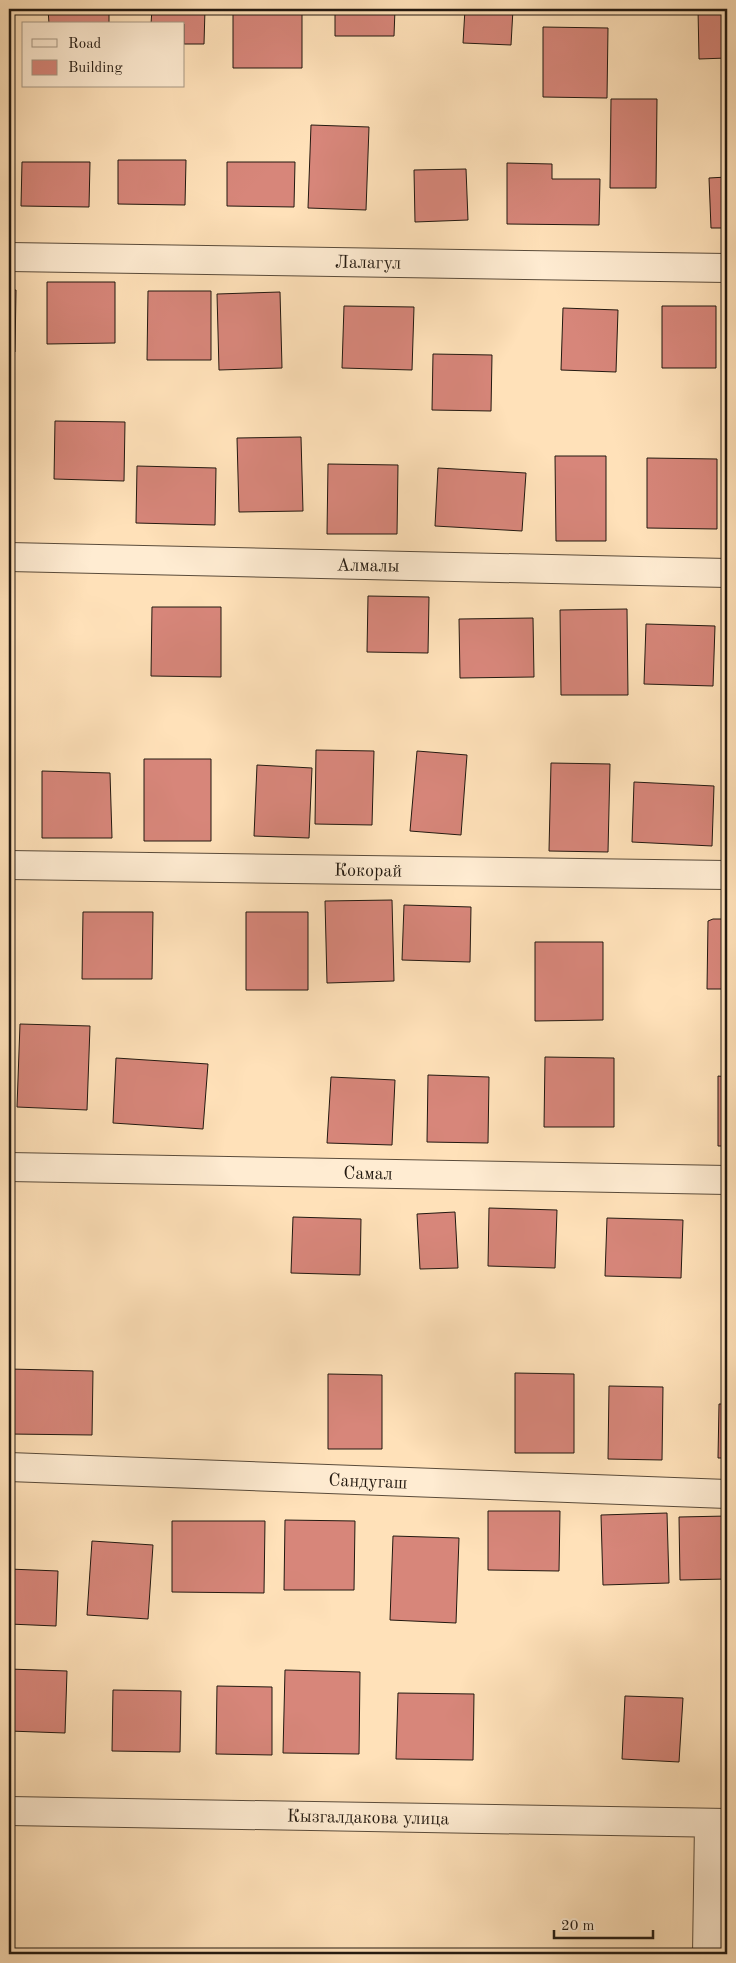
<svg xmlns="http://www.w3.org/2000/svg" width="736" height="1963" font-family="'Old Standard TT',serif">
<style>
.building{fill:#d7867a;stroke:#231910}
.lines{fill:none;stroke-linecap:round;stroke-linejoin:round}
.minor-casing{stroke:#5a4b3a;stroke-width:30}
.minor{stroke:#ffecd2;stroke-width:28}
.labels{text-anchor:middle;stroke-width:5;stroke-linejoin:round;paint-order:stroke}
.street-label{font-size:18px;fill:#231910;stroke:#ffecd2}
</style>
<rect width="100%" height="100%" fill="#ffe1b9"/>
<filter id="stains"><feTurbulence type="fractalNoise" baseFrequency=".004" numOctaves="4"/><feColorMatrix values="0 0 0 0 .2 0 0 0 0 .09 0 0 0 0 .02 0 0 0 .5 -.17"/></filter>
<radialGradient id="worn" r=".72"><stop offset=".6" stop-color="#630" stop-opacity="0"/><stop offset="1" stop-color="#630" stop-opacity=".3"/></radialGradient>
<path class="building" d="M48,9H109V24H49Z
M152,9H205L204,44H184V24H151Z
M233,9H302V68H233Z
M335,9H395L394,36H335Z
M465,9H513L511,45L463,43Z
M698,9H727V58L699,59Z
M543,27L608,28L607,98L543,97Z
M611,99H657L656,188H610Z
M311,125L369,127L366,210L308,208Z
M118,160H186L185,205L118,204Z
M22,162H90L89,207L21,206Z
M227,162H295L294,207L227,206Z
M507,163L552,164V179H600L599,225L507,224Z
M466,169L468,220L415,222L414,170Z
M727,177V228H711L709,178Z
M47,282H115V343L47,344Z
M9,290H16L15,352H9Z
M148,291H211V360H147Z
M280,292L282,368L219,370L217,294Z
M344,306L414,307L412,370L342,368Z
M662,306H716V368H662Z
M563,308L618,310L616,372L561,370Z
M433,354L492,355L491,411L432,410Z
M55,421L125,422L124,481L54,479Z
M301,437L303,511L239,512L237,438Z
M555,456H606V541H556Z
M647,458L717,459V529L647,528Z
M328,464L398,465L397,534H327Z
M137,466L216,468L215,525L136,523Z
M438,468L526,473L522,531L435,526Z
M368,596L429,597L428,653L367,652Z
M152,607H221V677L151,676Z
M627,609L628,695H561L560,610Z
M533,618L534,677L460,678L459,619Z
M646,624L715,626L713,686L644,684Z
M316,750L374,751L372,825L315,824Z
M417,751L467,755L461,835L410,831Z
M144,759H211V841H144Z
M551,763L610,764L608,852L549,851Z
M257,765L312,768L309,838L254,836Z
M42,771L110,773L112,838H42Z
M634,782L714,786L712,846L632,842Z
M392,900L394,981L327,983L325,901Z
M404,905L471,907L470,962L402,960Z
M83,912H153L152,979H82Z
M246,912H308V990H246Z
M713,919H727V989H707L708,921Z
M535,942H603V1020L535,1021Z
M20,1024L90,1026L87,1110L17,1107Z
M545,1057L614,1058V1127H544Z
M116,1058L208,1064L203,1129L113,1123Z
M428,1075L489,1077L488,1143L427,1142Z
M718,1076L727,1077V1146H718Z
M331,1077L395,1080L392,1145L327,1143Z
M489,1208L557,1210L555,1268L488,1266Z
M455,1212L458,1268L420,1269L417,1214Z
M293,1217L361,1219L360,1275L291,1273Z
M607,1218L683,1220L681,1278L605,1276Z
M9,1369L93,1371L92,1435L9,1434Z
M515,1373L574,1374V1453H515Z
M328,1374L382,1375V1449H328Z
M609,1386L663,1387L662,1460L608,1459Z
M719,1404H727V1458H718Z
M488,1511H560L559,1571L488,1570Z
M667,1513L669,1583L603,1585L601,1515Z
M727,1516V1579L680,1580L679,1517Z
M285,1520L355,1521L354,1590H284Z
M172,1521H265L264,1593L172,1592Z
M393,1536L459,1538L456,1623L390,1620Z
M92,1541L153,1545L148,1619L87,1615Z
M9,1569L58,1571L56,1626L9,1624Z
M9,1669L67,1671L65,1733L9,1731Z
M285,1670L360,1672L359,1754L283,1753Z
M217,1686L272,1687V1755L216,1754Z
M113,1690L181,1691L180,1752L112,1751Z
M398,1693L474,1694L473,1760L396,1759Z
M625,1696L683,1698L679,1762L622,1759Z"/>
<g class="lines">
<g class="minor-casing">
<path id="minor" d="M9,257L727,268
M9,557L727,573
M9,865L727,875
M9,1167L727,1180
M9,1467L727,1494
M9,1811L727,1823
M707,1954L709,1823"/>
</g>
<use href="#minor" class="minor"/>
</g>
<g class="labels">
<g class="street-label">
<text transform="translate(368 262) rotate(1)" y="6">Лалагул</text>
<text transform="translate(368 565) rotate(1)" y="6">Алмалы</text>
<text transform="translate(368 870) rotate(1)" y="6">Кокорай</text>
<text transform="translate(368 1173) rotate(1)" y="6">Самал</text>
<text transform="translate(368 1481) rotate(2)" y="6">Сандугаш</text>
<text transform="translate(368 1817) rotate(1)" y="6">Кызгалдакова улица</text>
</g>
</g>
<rect width="736" height="1963" fill="none" stroke="#ffe1b9" stroke-width="30"/>
<rect x="10" y="10" width="716" height="1943" fill="none" stroke="#231910" stroke-width="2.5"/>
<rect x="15" y="15" width="706" height="1933" fill="none" stroke="#231910"/>
<rect x="22" y="22" width="162" height="65" fill="#ffecd2" stroke="#a79884"/>
<rect x="32" y="39" width="25" height="8" fill="#ffecd2" stroke="#a79884"/>
<text x="68" y="48" font-size="15" fill="#231910">Road</text>
<rect x="32" y="60" width="25" height="15" fill="#d7867a" stroke="#a79884"/>
<text x="68" y="72" font-size="15" fill="#231910">Building</text>
<path d="M554 1930v8h99v-8" fill="none" stroke="#231910" stroke-width="2.5"/>
<text x="561" y="1930" font-size="15" fill="#231910" stroke="#ffecd2" stroke-width="4" paint-order="stroke">20 m</text>
<rect width="100%" height="100%" filter="url(#stains)"/>
<rect width="100%" height="100%" fill="url(#worn)"/>
</svg>
